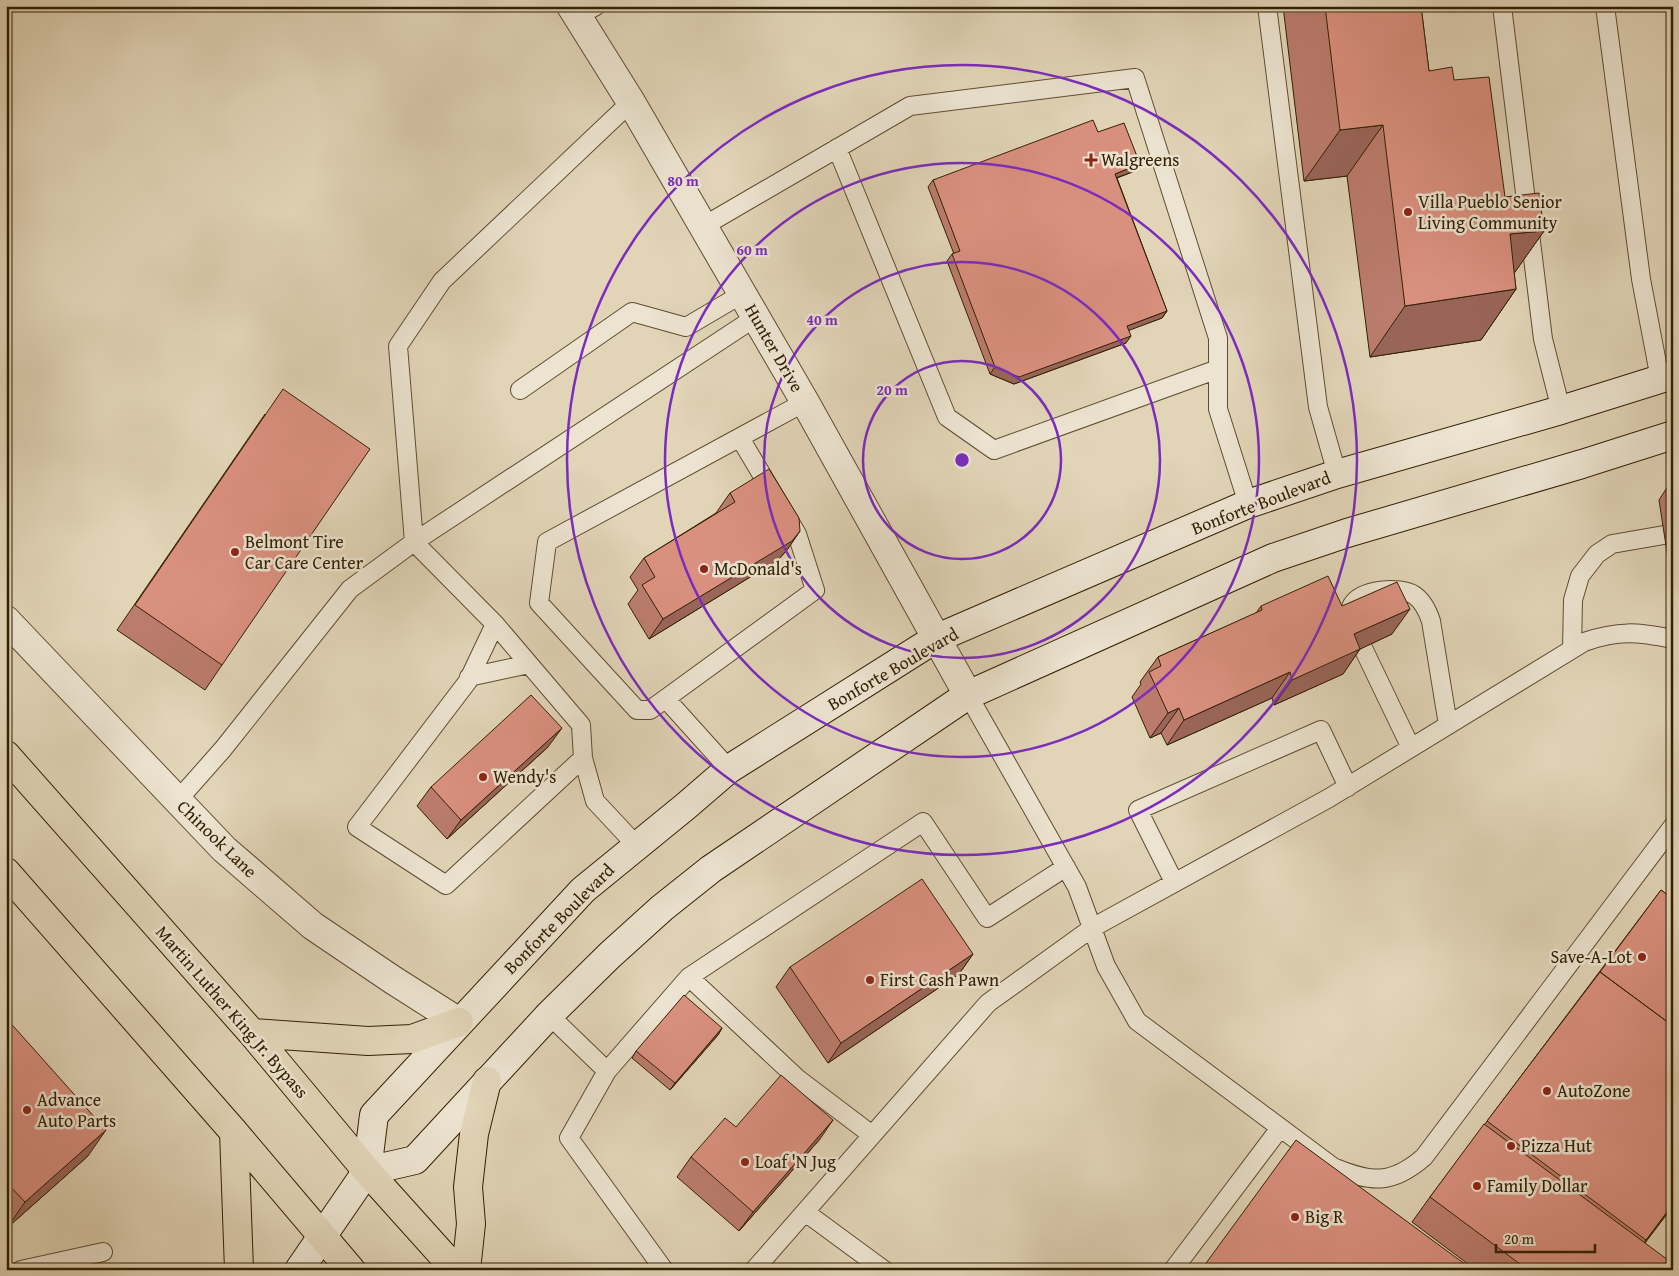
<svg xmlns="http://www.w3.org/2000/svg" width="1679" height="1276" font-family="'Gentium Book Plus',serif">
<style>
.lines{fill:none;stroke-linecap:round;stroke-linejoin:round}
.service-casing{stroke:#5e4d30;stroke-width:20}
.minor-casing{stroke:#5e4d30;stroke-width:30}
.secondary-casing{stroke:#322003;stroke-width:30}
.trunk-casing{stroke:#322003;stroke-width:30}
.service{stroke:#ece3d0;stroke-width:18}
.minor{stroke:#ece3d0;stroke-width:28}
.secondary{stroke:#ece3d0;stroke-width:28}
.trunk{stroke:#e1d4b7;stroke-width:28}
.wall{fill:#bb7c6d;stroke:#322003}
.shaded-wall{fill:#996559;stroke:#322003}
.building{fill:#da907f;stroke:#322003}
.ring{fill:none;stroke:#7b2cbf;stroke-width:2.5}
.poi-dot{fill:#8f2418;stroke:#ece3d0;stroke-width:2}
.labels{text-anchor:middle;stroke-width:5;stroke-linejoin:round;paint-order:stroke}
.poi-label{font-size:18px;fill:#322003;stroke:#ece3d0;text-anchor:start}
.street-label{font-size:18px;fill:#322003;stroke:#ece3d0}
.centre{fill:#7b2cbf;stroke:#ece3d0;stroke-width:2.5}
.ring-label{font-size:15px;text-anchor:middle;font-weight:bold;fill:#7b2cbf;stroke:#ece3d0;stroke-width:5;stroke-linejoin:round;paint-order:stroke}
</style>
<rect width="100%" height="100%" fill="#e1d4b7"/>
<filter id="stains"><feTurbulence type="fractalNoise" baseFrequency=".004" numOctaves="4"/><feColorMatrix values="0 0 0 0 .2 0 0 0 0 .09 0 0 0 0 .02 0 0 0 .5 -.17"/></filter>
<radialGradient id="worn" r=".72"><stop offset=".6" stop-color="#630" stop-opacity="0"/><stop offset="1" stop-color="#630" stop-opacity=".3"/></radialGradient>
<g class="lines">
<g class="service-casing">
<path id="service" d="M1267,6L1318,407L1337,474
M1502,6L1543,339L1561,410
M1605,6L1641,279L1660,379
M578,16L596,6
M837,148L947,417L994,450L1218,369
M702,227L910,106L1135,78L1218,338V409L1248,504
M520,390L632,312L686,327L742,294
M740,438L797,534L815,590L650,710H637L539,603L547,542L805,402
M1350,620C1350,615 1350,609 1352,605C1361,589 1400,586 1414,595C1423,601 1428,612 1431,621L1448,725
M495,624L414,542L398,346L442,281L631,102
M1363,648L1411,748
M1572,649L1573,600L1580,576L1597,554L1612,544L1664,535
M469,677L529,664
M968,695L1077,887L1106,966L1137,1021L1333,1167C1371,1183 1392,1185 1424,1157L1673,826
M666,699L729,769
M583,758L446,885L357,827L468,681L495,624L581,725L583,758L595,801L636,845
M177,801L223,749L350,589L414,542L756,317
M1174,882L1138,810L1321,730L1348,787
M689,977L798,1079L872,1135
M549,1015L607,1071L569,1138L664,1270
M607,1071L689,977L923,822L987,918L1066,867
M805,1212L884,1270
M21,1270L103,1252
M754,1270L988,1003L1092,928L1329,798L1584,642C1619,630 1637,632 1673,639
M1173,1270L1280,1128"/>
</g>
<g class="minor-casing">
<path id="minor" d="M571,6L631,102L805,402L968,695
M6,620L224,849L313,926L393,980L459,1022"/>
</g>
<g class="secondary-casing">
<path id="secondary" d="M367,1171L415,1160L549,1015L610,955L662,908L711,869L968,695L1273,558L1347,533L1582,464L1673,435
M299,1270L367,1171L374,1115L583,890L686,806L729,769L935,639L1248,504L1337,474L1561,410L1673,375"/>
</g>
<g class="trunk-casing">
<path id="trunk" d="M6,755L252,1033L367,1171L456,1270
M6,872L234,1132L351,1270
M252,1033L368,1041L412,1039L459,1022
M234,1132L239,1270
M466,1270L471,1224L468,1187L474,1134L487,1081"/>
</g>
<use href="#service" class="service"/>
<use href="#minor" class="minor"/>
<use href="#secondary" class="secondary"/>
<use href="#trunk" class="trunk"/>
</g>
<path class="wall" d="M1283,6H1421L1429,71L1454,80L1505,197L1544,231L1514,273L1516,289L1481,340L1370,357L1347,176L1304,181Z
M1135,171L1117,178L1167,311L1162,318L1128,330L1126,343L1014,384L990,374L947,261L952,254H954L928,187L933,180Z
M265,414L222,665L205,690L117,630Z
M1668,486H1673V571L1670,572L1659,500Z
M730,493L800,531L787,550L778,560L649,639L628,604L638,590L630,577L644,558L716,513Z
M1261,606H1342L1392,634L1360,649L1343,674L1274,705L1272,698L1167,745L1161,733L1150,738L1132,697L1141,684L1140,682L1158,657L1256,613Z
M548,747L447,839L417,806L431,787Z
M1661,890L1672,898L1673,896V1206L1645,1243L1661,1270H1476L1412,1222L1430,1197Z
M973,954L959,974L828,1063L776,987L790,967Z
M6,1018L88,1156L7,1228L6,1227Z
M722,1028L718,1035L670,1090L632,1058L636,1051Z
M736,1127L820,1139L739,1231L677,1177L691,1157Z"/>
<path class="shaded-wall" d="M1383,125L1347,176L1304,181L1340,130Z
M1140,164L1135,171L1110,180L1115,174Z
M1544,231L1508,282L1510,234Z
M1516,289L1481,340L1370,357L1405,306Z
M1167,311L1162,318L1122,333L1127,326Z
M1131,336L1126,343L1014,384L990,374L995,367Z
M800,531L787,550L778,560L649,639L663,619Z
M1410,609L1392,634L1356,651L1360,649L1343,674L1274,705L1292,680L1354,634Z
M1290,672L1272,698L1167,745L1184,720Z
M1179,708L1161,733L1150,738L1168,713Z
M562,728L548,747L447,839L461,820Z
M973,954L959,974L828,1063L841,1043Z
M722,1028L718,1035L670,1090L675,1083Z
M833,1120L820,1139L739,1231L753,1212Z
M106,1130L88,1156L7,1228L25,1202Z
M1673,1204V1206L1628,1265L1646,1240Z"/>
<path class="building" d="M1325,6H1421L1429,71L1452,67L1454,80L1489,77L1505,197L1539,193L1544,231L1510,234L1516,289L1405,306L1383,125L1340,130Z
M1093,120L1098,132L1124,123L1140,164L1115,174L1167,311L1127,326L1131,336L1019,377L995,367L952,254L960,251L933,180Z
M283,389L370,449L222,665L135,605Z
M769,469L799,518L800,531L792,541L663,619L642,585L655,577L644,558L735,502L730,493Z
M1668,486H1673V515Z
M1328,576L1342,606L1397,582L1410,609L1354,634L1360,649L1292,680L1290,672L1184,720L1179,708L1168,713L1149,672L1161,666L1158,657L1262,610L1261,606Z
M531,695L562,728L461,820L431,787Z
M922,879L973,954L841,1043L790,967Z
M1661,890L1672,898L1673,896V1026L1600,972Z
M1600,972L1673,1026V1204L1646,1240L1487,1121Z
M684,995L722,1028L675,1083L636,1051Z
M6,1018L106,1130L25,1202L6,1182Z
M781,1075L833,1120L753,1212L691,1157L725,1118L736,1127Z
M1484,1124L1668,1260L1661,1270H1528L1430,1197Z
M1296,1140L1473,1270H1201Z"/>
<g class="ring">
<circle cx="962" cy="460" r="99"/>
<circle cx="962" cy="460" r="198"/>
<circle cx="962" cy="460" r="297"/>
<circle cx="962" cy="460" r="395"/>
</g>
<g class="poi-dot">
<path d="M1088.5 152.5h5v5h5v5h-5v5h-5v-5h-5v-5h5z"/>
<circle cx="1408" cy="212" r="5"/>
<circle cx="235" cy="552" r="5"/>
<circle cx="704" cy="569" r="5"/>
<circle cx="483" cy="777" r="5"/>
<circle cx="1642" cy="957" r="5"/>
<circle cx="870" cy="980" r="5"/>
<circle cx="1547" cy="1091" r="5"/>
<circle cx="27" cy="1110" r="5"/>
<circle cx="1511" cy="1146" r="5"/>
<circle cx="745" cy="1162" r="5"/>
<circle cx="1477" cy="1186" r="5"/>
<circle cx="1295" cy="1217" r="5"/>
</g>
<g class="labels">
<g class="poi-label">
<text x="1101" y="166">Walgreens</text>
<text x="1418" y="208">Villa Pueblo Senior<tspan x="1418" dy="21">Living Community</tspan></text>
<text x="245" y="548">Belmont Tire<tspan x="245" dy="21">Car Care Center</tspan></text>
<text x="714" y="575">McDonald's</text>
<text x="493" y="783">Wendy's</text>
<text x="1632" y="963" text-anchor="end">Save-A-Lot</text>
<text x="880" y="986">First Cash Pawn</text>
<text x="1557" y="1097">AutoZone</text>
<text x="37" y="1106">Advance<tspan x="37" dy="21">Auto Parts</tspan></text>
<text x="1521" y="1152">Pizza Hut</text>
<text x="755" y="1168">Loaf 'N Jug</text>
<text x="1487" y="1192">Family Dollar</text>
<text x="1305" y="1223">Big R</text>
</g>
<g class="street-label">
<text transform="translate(774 348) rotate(60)" y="6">Hunter Drive</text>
<text transform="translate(1261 503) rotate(-21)" y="6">Bonforte Boulevard</text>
<text transform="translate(893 669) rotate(-30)" y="6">Bonforte Boulevard</text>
<text transform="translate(217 839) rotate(44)" y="6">Chinook Lane</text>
<text transform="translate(559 919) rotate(-45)" y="6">Bonforte Boulevard</text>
<text transform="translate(232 1012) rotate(49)" y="6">Martin Luther King Jr. Bypass</text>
</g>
</g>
<circle cx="962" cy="460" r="8" class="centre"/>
<g class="ring-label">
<text x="683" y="186">80 m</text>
<text x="752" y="255">60 m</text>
<text x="822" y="325">40 m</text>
<text x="892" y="395">20 m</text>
</g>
<rect width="1679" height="1276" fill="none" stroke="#e1d4b7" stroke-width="25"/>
<rect x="8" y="8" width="1664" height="1261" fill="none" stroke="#322003" stroke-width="2.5"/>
<rect x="12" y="12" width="1654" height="1251" fill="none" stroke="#322003"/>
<path d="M1496 1244v8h99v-8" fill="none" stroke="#322003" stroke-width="2.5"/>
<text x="1504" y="1244" font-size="15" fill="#322003" stroke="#ece3d0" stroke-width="4" paint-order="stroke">20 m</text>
<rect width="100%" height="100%" filter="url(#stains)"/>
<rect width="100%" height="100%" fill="url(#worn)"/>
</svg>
